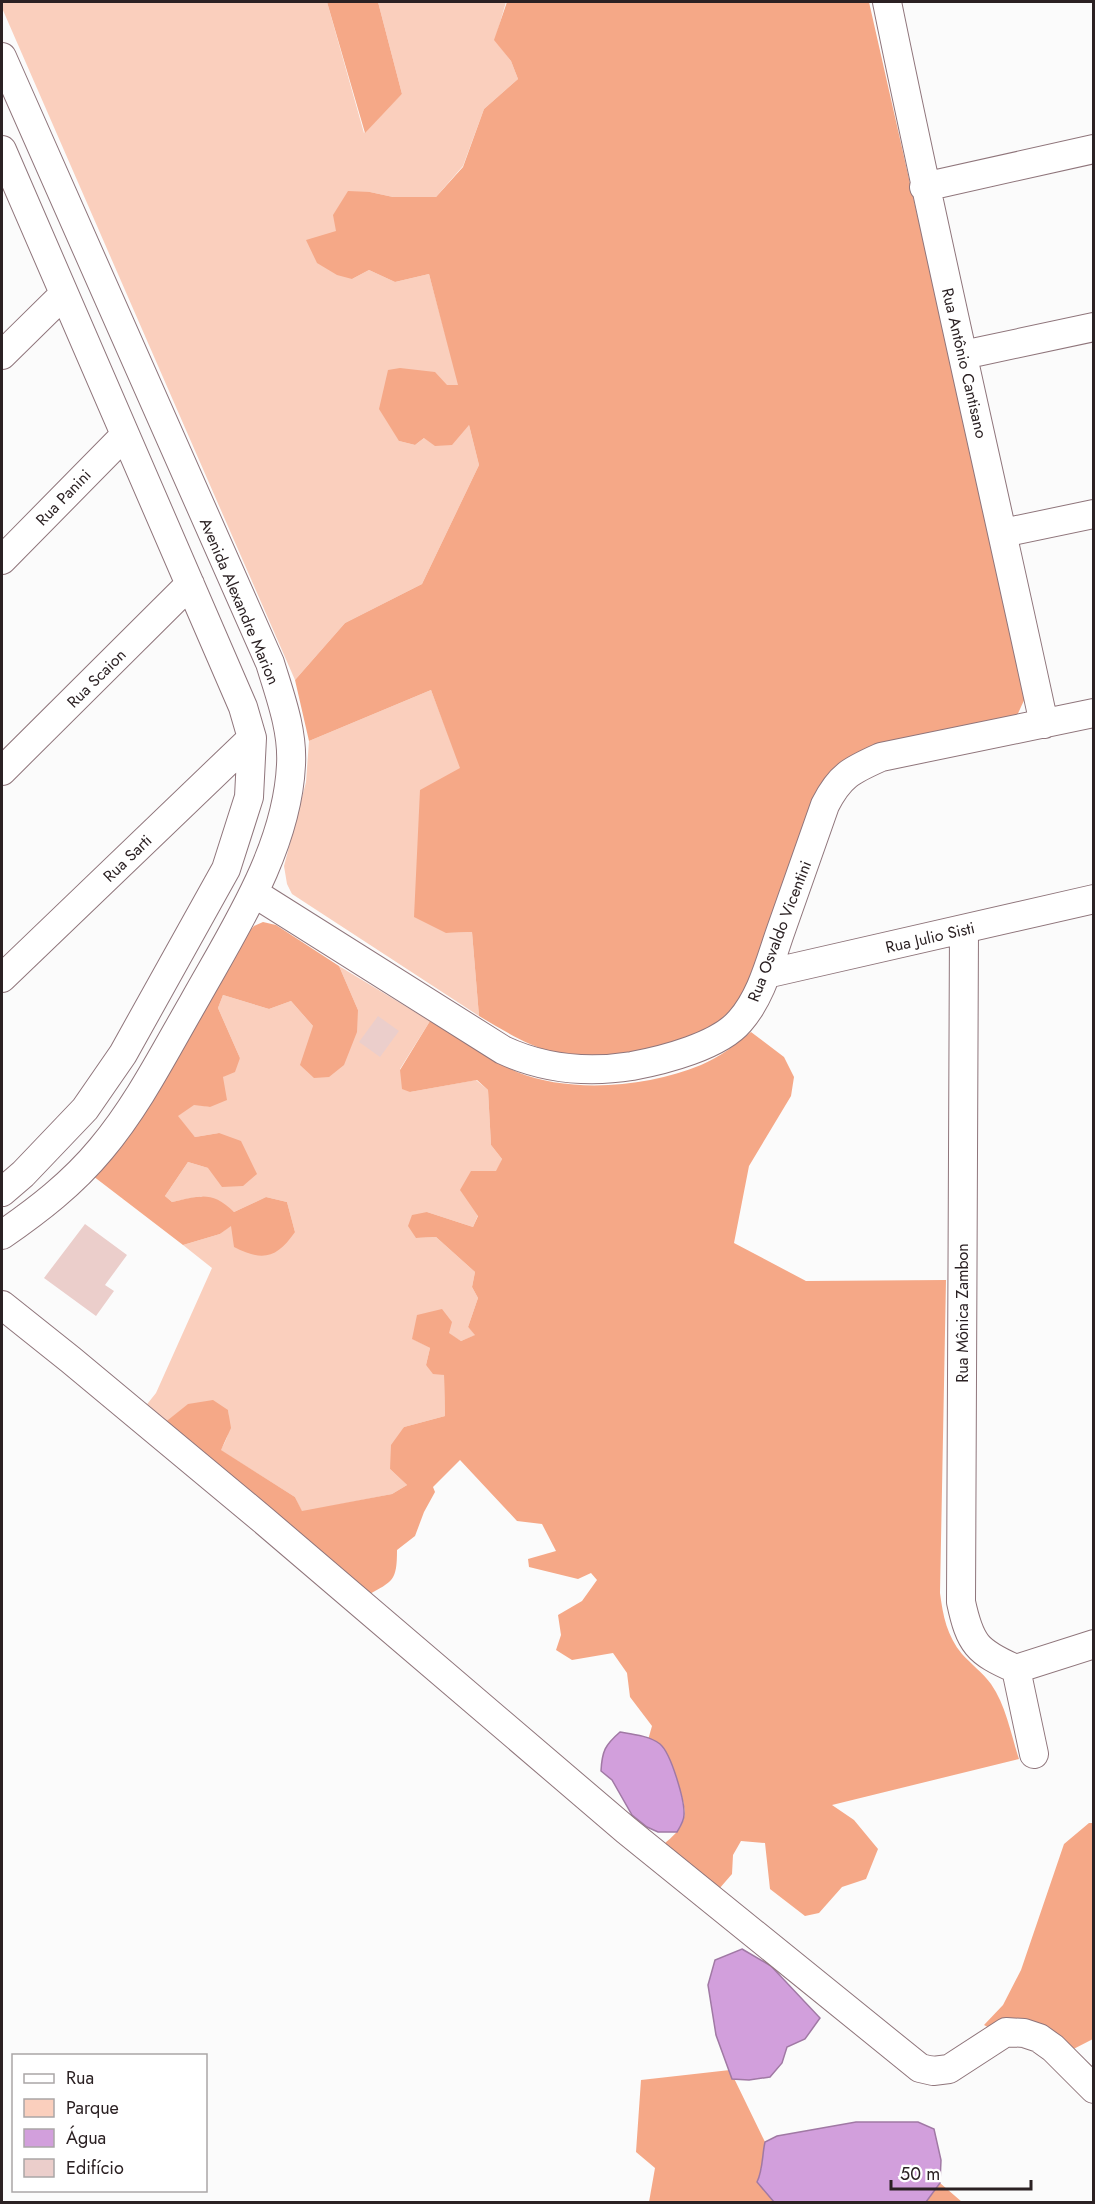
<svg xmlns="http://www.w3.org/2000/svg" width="1095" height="2204" font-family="Jost,sans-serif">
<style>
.green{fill:#facfbd}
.forest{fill:#f5a887}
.water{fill:#d29fdc;stroke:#a079a4;stroke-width:1.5}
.building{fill:#ebcecb}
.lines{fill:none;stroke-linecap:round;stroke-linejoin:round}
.minor-casing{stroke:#8f757b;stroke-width:30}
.minor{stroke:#fff;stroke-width:28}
.labels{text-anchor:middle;stroke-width:5;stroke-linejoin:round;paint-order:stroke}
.street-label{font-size:16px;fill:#2b2123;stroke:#fff}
</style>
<rect width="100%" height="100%" fill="#fbfbfb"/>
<path class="green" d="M2,2H327L364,133L402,94L378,2H506L495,40L511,61L518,79L484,109L463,166L436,197H393L370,192L352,279L369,270L395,282L429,274L459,385H447L399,441L415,445L424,438L469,425L479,465L422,584L345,623L295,680L2,8Z
M431,690L461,768L446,933L472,932L479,1016L292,894L287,884L284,866L306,782L309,741Z
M339,966L430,1021L400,1069L410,1092L476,1080L488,1090L491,1145L502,1159L473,1227L427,1212L416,1238L436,1237L475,1272L472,1287L478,1298L468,1327L476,1335L461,1341L418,1316L413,1339L430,1348L426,1365L444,1375L445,1416L404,1427L390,1469L407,1485L392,1494L302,1512L295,1497L220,1450C230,1437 230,1425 228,1410L163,1424L144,1408L156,1393L212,1268L183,1245L220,1234L231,1225L295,1232L287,1202L266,1197L234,1212L201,1196L172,1202L165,1196L188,1162L208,1168L219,1133L195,1137L177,1116L194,1104L210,1107L223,1077L240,1058L218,1008L223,995L269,1009L291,1001L313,1026L358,1010Z"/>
<path class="forest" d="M327,2H378L402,94L365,133Z
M507,2H869L1026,696L1015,720L867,751L739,1001C728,1013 716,1026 700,1033C692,1036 683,1038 674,1041C635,1053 594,1062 553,1052C526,1045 503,1030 479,1016L472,932L446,933L414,917L420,790L460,768L431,690L309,741L295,680L345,623L422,584L479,465L469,425L452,445L435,446L424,438L415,445L399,441L379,409L388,370L400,368L435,372L447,385H458L429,274L395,282L369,270L352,279L337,275L317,263L306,240L336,231L333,215L348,191L370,192L393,197H436L463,167L484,109L518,79L511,61L494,40Z
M263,922L276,925L339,966L358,1010L357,1032L344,1065L329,1077L314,1078L300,1065L313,1026L291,1001L269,1009L223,995L218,1008L240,1058L235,1072L223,1077L227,1100L210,1107L194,1105L178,1116L195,1137L219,1133L241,1141L257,1174L243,1186L222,1187L208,1168L188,1162L165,1196L172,1202C199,1196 212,1190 234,1212L266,1197L287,1202L295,1232C277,1258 263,1262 234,1247L231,1226L220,1234L183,1245L93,1176L245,936L254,926Z
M430,1021C449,1033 469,1044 489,1056C498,1061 507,1068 517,1072C571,1094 648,1087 701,1065C720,1057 735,1045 751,1032L784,1057L794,1077L791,1096L749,1166L734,1243L806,1281L946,1280L940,1593C943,1616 947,1636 962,1654C971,1664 983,1673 991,1684C1006,1705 1011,1735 1019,1759L832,1805L854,1820L878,1849L866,1879L842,1887L819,1913L805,1916L770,1889L765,1843L741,1841L733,1855L732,1874L719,1889L664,1844C672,1837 681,1830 684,1818C688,1799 668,1763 661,1745L648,1740L652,1726L630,1697L627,1673L613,1653L572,1660L556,1650L561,1635L558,1615L582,1601L597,1580L591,1573L578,1579L529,1567L528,1559L556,1551L542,1524L517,1521L460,1460L433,1487L435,1492L424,1512L415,1536L397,1550C397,1581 393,1581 368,1595L163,1424L188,1404L213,1400L228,1410L231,1428L221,1450L295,1497L302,1511L392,1494L407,1485L390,1469L391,1445L404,1427L445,1416L444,1375L433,1374L426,1365L430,1348L412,1339L417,1315L442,1309L452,1322L449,1333L461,1341L475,1335L468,1327L478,1298L472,1287L475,1272L436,1237L416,1238L408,1226L412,1215L427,1212L473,1227L478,1216L460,1190L471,1171H496L502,1159L491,1145L488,1090L477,1080L410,1092L402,1089L400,1070Z
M1089,1823H1093V2039L1056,2058L1024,2047L984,2025L1003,2005L1021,1970L1064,1844Z
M730,2070L765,2142C762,2155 763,2170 757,2182L774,2202H649L655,2168L636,2152L641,2080Z
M940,2183L962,2202H926Z"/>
<path class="water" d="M620,1732C632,1734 650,1736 660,1744C671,1753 685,1801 684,1815C684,1821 680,1827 677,1832H658L647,1827L632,1815L612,1780L601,1771C602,1751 605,1745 620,1732Z
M742,1949L771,1966L820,2018L805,2039L787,2047L782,2063L770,2077L749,2080L732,2079L716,2035L708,1985L715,1960Z
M856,2122H918L934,2129L941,2160L940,2183L926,2202H774L757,2182C763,2170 762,2155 765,2142L777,2136Z"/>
<path class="building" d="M378,1016L399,1031L380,1057L359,1042Z
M85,1224L127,1255L105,1285L114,1291L96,1316L44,1278Z"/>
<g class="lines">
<g class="minor-casing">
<path id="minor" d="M887,2C936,243 992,483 1044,724
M2,57L270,663C280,696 293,730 291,765C287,850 233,931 193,1003C164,1053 138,1105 101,1149C72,1184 38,1210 2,1235
M2,150L243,707L252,738L249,797L226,869L123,1054L85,1109L23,1174L2,1192
M924,187L1094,149
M2,355L64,294
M963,355L1094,327
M1003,533L1094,514
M2,560L125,435
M2,771L190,584
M254,893L503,1050C544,1069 588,1073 632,1066C664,1060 719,1046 740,1021C762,996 770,961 781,930C796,888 810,847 825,805C840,775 852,770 881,757L1094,713
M964,930L961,1602C970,1644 977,1652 1016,1669
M766,974L1094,899
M2,978L252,738
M2,1305L71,1360L262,1519L626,1830L920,2068L933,2071L949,2069L1006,2032L1024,2033L1039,2038L1053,2048L1094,2089
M1016,1669L1034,1754
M1016,1669L1094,1644"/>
</g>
<use href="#minor" class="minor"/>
</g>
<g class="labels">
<g class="street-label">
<text transform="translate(965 363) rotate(77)" y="6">Rua Antônio Cantisano</text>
<text transform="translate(63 497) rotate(-46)" y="6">Rua Panini</text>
<text transform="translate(240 601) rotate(67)" y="6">Avenida Alexandre Marion</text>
<text transform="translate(96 678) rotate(-45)" y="6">Rua Scaion</text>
<text transform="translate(127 858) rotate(-44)" y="6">Rua Sarti</text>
<text transform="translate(779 931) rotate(-69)" y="6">Rua Osvaldo Vicentini</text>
<text transform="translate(930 937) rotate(-13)" y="6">Rua Julio Sisti</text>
<text transform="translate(962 1313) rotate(-90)" y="6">Rua Mônica Zambon</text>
</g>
</g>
<rect width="1095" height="2204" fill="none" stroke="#2b2123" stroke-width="6"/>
<rect x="12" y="2054" width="195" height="138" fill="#ffffff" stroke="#aaa6a7" stroke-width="1.5"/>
<rect x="24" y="2074" width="30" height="9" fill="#ffffff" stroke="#aaa6a7" stroke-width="1.5"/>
<text x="66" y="2084" font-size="18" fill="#2b2123">Rua</text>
<rect x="24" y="2099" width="30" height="18" fill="#facfbd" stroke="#aaa6a7" stroke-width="1.5"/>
<text x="66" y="2114" font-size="18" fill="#2b2123">Parque</text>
<rect x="24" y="2129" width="30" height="18" fill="#d29fdc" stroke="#aaa6a7" stroke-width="1.5"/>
<text x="66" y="2144" font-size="18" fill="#2b2123">Água</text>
<rect x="24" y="2159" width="30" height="18" fill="#ebcecb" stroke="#aaa6a7" stroke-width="1.5"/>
<text x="66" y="2174" font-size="18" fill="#2b2123">Edifício</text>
<path d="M891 2180v9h140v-9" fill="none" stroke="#2b2123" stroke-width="3"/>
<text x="900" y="2180" font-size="18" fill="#2b2123" stroke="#ffffff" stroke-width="4.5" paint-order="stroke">50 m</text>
</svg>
